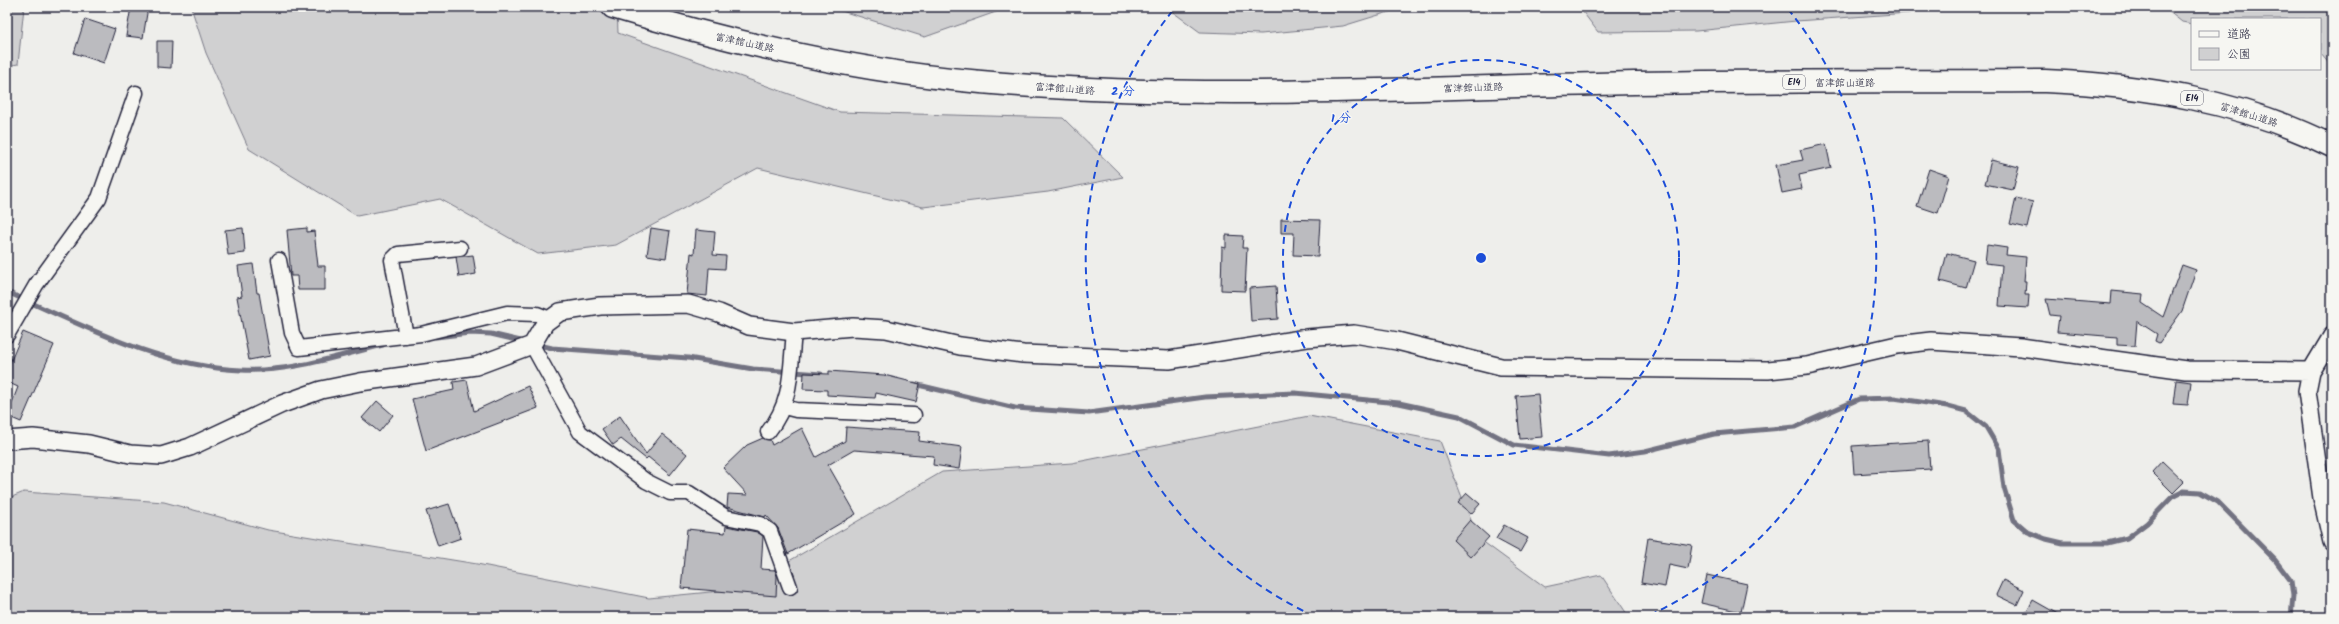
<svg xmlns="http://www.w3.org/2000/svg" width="2339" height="624" font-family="Kalam,'Klee One',sans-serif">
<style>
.green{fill:#d0d0d1;stroke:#797986}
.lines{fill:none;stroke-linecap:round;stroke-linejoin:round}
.stream{stroke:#727281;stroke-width:5}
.building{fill:#bbbbbf;stroke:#22223b}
.minor-casing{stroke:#22223b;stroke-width:17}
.tertiary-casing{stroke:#22223b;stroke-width:20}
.motorway-casing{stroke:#22223b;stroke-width:25}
.minor{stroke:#f6f6f2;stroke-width:14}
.tertiary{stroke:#f6f6f2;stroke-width:17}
.motorway{stroke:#f6f6f2;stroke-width:22}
.ring{fill:none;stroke:#1d4ed8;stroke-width:2;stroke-dasharray:7 5}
.labels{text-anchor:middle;stroke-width:3;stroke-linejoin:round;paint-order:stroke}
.shield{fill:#f6f6f2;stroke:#626272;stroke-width:1}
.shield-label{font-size:9px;font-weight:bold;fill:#22223b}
.street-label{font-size:10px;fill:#22223b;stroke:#f6f6f2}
.centre{fill:#1d4ed8;stroke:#f6f6f2;stroke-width:2}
.ring-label{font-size:12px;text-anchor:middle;font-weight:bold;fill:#1d4ed8;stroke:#f6f6f2;stroke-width:3;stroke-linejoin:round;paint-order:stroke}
</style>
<rect width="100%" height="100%" fill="#eeeeeb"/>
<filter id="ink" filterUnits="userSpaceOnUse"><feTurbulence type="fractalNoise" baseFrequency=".025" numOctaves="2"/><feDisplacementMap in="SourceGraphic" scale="8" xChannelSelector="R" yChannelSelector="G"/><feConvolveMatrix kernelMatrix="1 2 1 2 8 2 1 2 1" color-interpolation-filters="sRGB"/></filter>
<g filter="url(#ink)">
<path class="green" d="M7,7H24L18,64L7,66Z
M191,7H617L618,33L840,112L1063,118L1123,177L1048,192L923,207L758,168L616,245L538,254L440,199L357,216L249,149L206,53Z
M829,7H1010L925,37Z
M1166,7H1405L1343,26L1261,34L1200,32Z
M1579,7H1918L1909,13L1796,21L1696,31L1598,32Z
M2163,7H2332V67L2320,53V19H2192V24L2182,22Z
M1309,416L1440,441L1478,538L1545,587L1601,575L1629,617H7V499L24,492L164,502L268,530L477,564L649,598L741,589L942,472L1072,463Z"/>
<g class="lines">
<path class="stream" d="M7,292C82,325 157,366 241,370C288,373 337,356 383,345
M436,337L470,333L491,334L525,342
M535,344L552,348L688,358L753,369L821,374
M914,384L1015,408L1089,413L1205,397L1295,393L1399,403L1459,416L1514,445L1609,456L1645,451L1714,434L1795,427L1859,399L1894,398L1947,406L1966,411L1986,427L1999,449L2004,488L2014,520L2028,532L2046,539L2063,543H2107L2127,538L2147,523L2172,497L2184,491L2200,492L2218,502L2275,560L2291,581L2293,596L2291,617"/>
</g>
<path class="building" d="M131,7H148L143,38L126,36Z
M85,19L115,29L104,63L74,53Z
M157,41H172L171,68L157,67Z
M1826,144L1831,168L1799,175L1802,189L1782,193L1776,165L1803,160L1800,150Z
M1991,160L2019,167L2013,190L1985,184Z
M1929,169L1949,176L1938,213L1917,206Z
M2016,198L2033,202L2027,228L2010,224Z
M1281,219L1320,220L1318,256L1293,255L1294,233H1281Z
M243,228L245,253L228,255L225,230Z
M307,228V232L314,231L318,266H325V290H298L297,276H291L287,230Z
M651,228L670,231L666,258L647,255Z
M696,230L715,232L713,255L726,256L725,269L709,268L707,296L687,294L691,253L694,254Z
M1226,235L1243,236L1242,248H1247L1245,291L1221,290L1222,247L1226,248Z
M1987,245L2007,248L2006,255L2026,257L2024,281H2026L2025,295H2029L2028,308L1999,306L2002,265L1985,263Z
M1947,253L1974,260L1966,288L1940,281Z
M473,255L476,274L459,277L456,257Z
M253,264L257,293H259L270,356L249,360L237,297L242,296L238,266Z
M2182,265L2196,270L2182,311L2159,343L2155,341L2157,334L2137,321L2135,346L2117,345V337L2057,332L2059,316L2050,315L2046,299L2111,304L2112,291L2143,294L2142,303L2163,317Z
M1276,286L1278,319L1251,321L1249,288Z
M23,332L54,345L21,422L7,416L18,387L7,382V370Z
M829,371L884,375L920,384L916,402L876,393L875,398L827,395V390L803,389L804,373L829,374Z
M467,380L474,411L528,386L538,408L426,451L412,399L454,390L453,382Z
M2176,380L2191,382L2188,405L2173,404Z
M1538,394L1542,437L1520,439L1516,396Z
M377,401L393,415L379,432L362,418Z
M620,416L646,454L662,434L687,454L670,475L648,457L646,459L621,439L613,445L602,429Z
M846,427L920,432L919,441L962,447L959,469L933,465L934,456L854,450L828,465L856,514L788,554L778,528L766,515L765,517L727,507L728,494L748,495L723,468L747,445L763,438L770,440L772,445L802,428L816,457L845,441Z
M1928,441L1930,469L1854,474L1852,446Z
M2162,461L2184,482L2173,493L2152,472Z
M1467,493L1480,504L1471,514L1458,503Z
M449,504L461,538L438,546L426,511Z
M1470,520L1489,537L1471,557L1453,540Z
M1504,525L1528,538L1520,552L1496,539Z
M726,526L757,532L763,536L761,569L775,570L777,576L776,596L681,588L687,529L725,533Z
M1648,538L1692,545L1688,569L1669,565L1665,587L1641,583Z
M1707,575L1747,584L1741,612L1701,603Z
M2003,580L2024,590L2017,605L1996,595Z
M2033,600L2063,617H2024Z"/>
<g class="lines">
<g class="minor-casing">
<path id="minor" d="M279,260L292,333L299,348L421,334L507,313L537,314L550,319
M7,335L36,285L99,198L136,93
M406,336L392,260L398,254L460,248
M532,345L580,432L646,481L670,493H689L726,517L760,524L770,531L790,587
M784,407L796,410L914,415
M768,432C793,401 790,370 794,332"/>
</g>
<g class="tertiary-casing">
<path id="tertiary" d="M2332,336L2311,371L2307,391L2322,498L2332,542
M7,440L33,438L89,444L130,454L161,456L190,447L282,404L321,390L360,382L476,366L532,345L545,323L560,312L600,306L688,304L719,313L749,326L794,332L853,327L886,329L960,346L1023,354L1169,360L1307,338L1354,334L1397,341L1501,367L1768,370L1807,366L1897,345L1931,341L2021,347L2186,370L2311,371"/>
</g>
<g class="motorway-casing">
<path id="motorway" d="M613,7C732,43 857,71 981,82C1186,100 1391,89 1596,84C1745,80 1895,82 2045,81C2143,85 2242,101 2332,146"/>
</g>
<use href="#minor" class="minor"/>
<use href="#tertiary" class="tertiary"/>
<use href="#motorway" class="motorway"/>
</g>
</g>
<g class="ring">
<circle cx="1481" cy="258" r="198"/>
<path d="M1314 616A395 395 0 0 1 1174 9M1788 9A395 395 0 0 1 1648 616"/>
</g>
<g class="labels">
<g class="shield">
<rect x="1783" y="75" width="22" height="14" rx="3"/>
<rect x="2181" y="91" width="22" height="14" rx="3"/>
</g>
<g class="shield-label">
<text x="1794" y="85">E14</text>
<text x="2192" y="101">E14</text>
</g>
<g class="street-label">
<text transform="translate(745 42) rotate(12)" y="4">富津館山道路</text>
<text x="1845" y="86">富津館山道路</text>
<text transform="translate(1473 87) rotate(-2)" y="4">富津館山道路</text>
<text transform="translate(1065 88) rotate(4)" y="4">富津館山道路</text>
<text transform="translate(2249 114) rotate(17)" y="4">富津館山道路</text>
</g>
</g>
<circle cx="1481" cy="258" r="6" class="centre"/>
<g class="ring-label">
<text x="1123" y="95">2 分</text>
<text x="1341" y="122">1 分</text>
</g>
<rect width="2339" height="624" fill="none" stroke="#f6f6f2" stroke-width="24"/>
<rect x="12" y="12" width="2315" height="600" fill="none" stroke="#22223b" stroke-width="1.5" filter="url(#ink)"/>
<rect x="2191" y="18" width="130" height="52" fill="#f6f6f2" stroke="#a1a1a9"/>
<rect x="2199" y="31" width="20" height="6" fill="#f6f6f2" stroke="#a1a1a9"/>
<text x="2227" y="38" font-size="12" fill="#22223b">道路</text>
<rect x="2199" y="48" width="20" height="12" fill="#d0d0d1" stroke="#a1a1a9"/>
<text x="2227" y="58" font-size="12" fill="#22223b">公園</text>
</svg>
